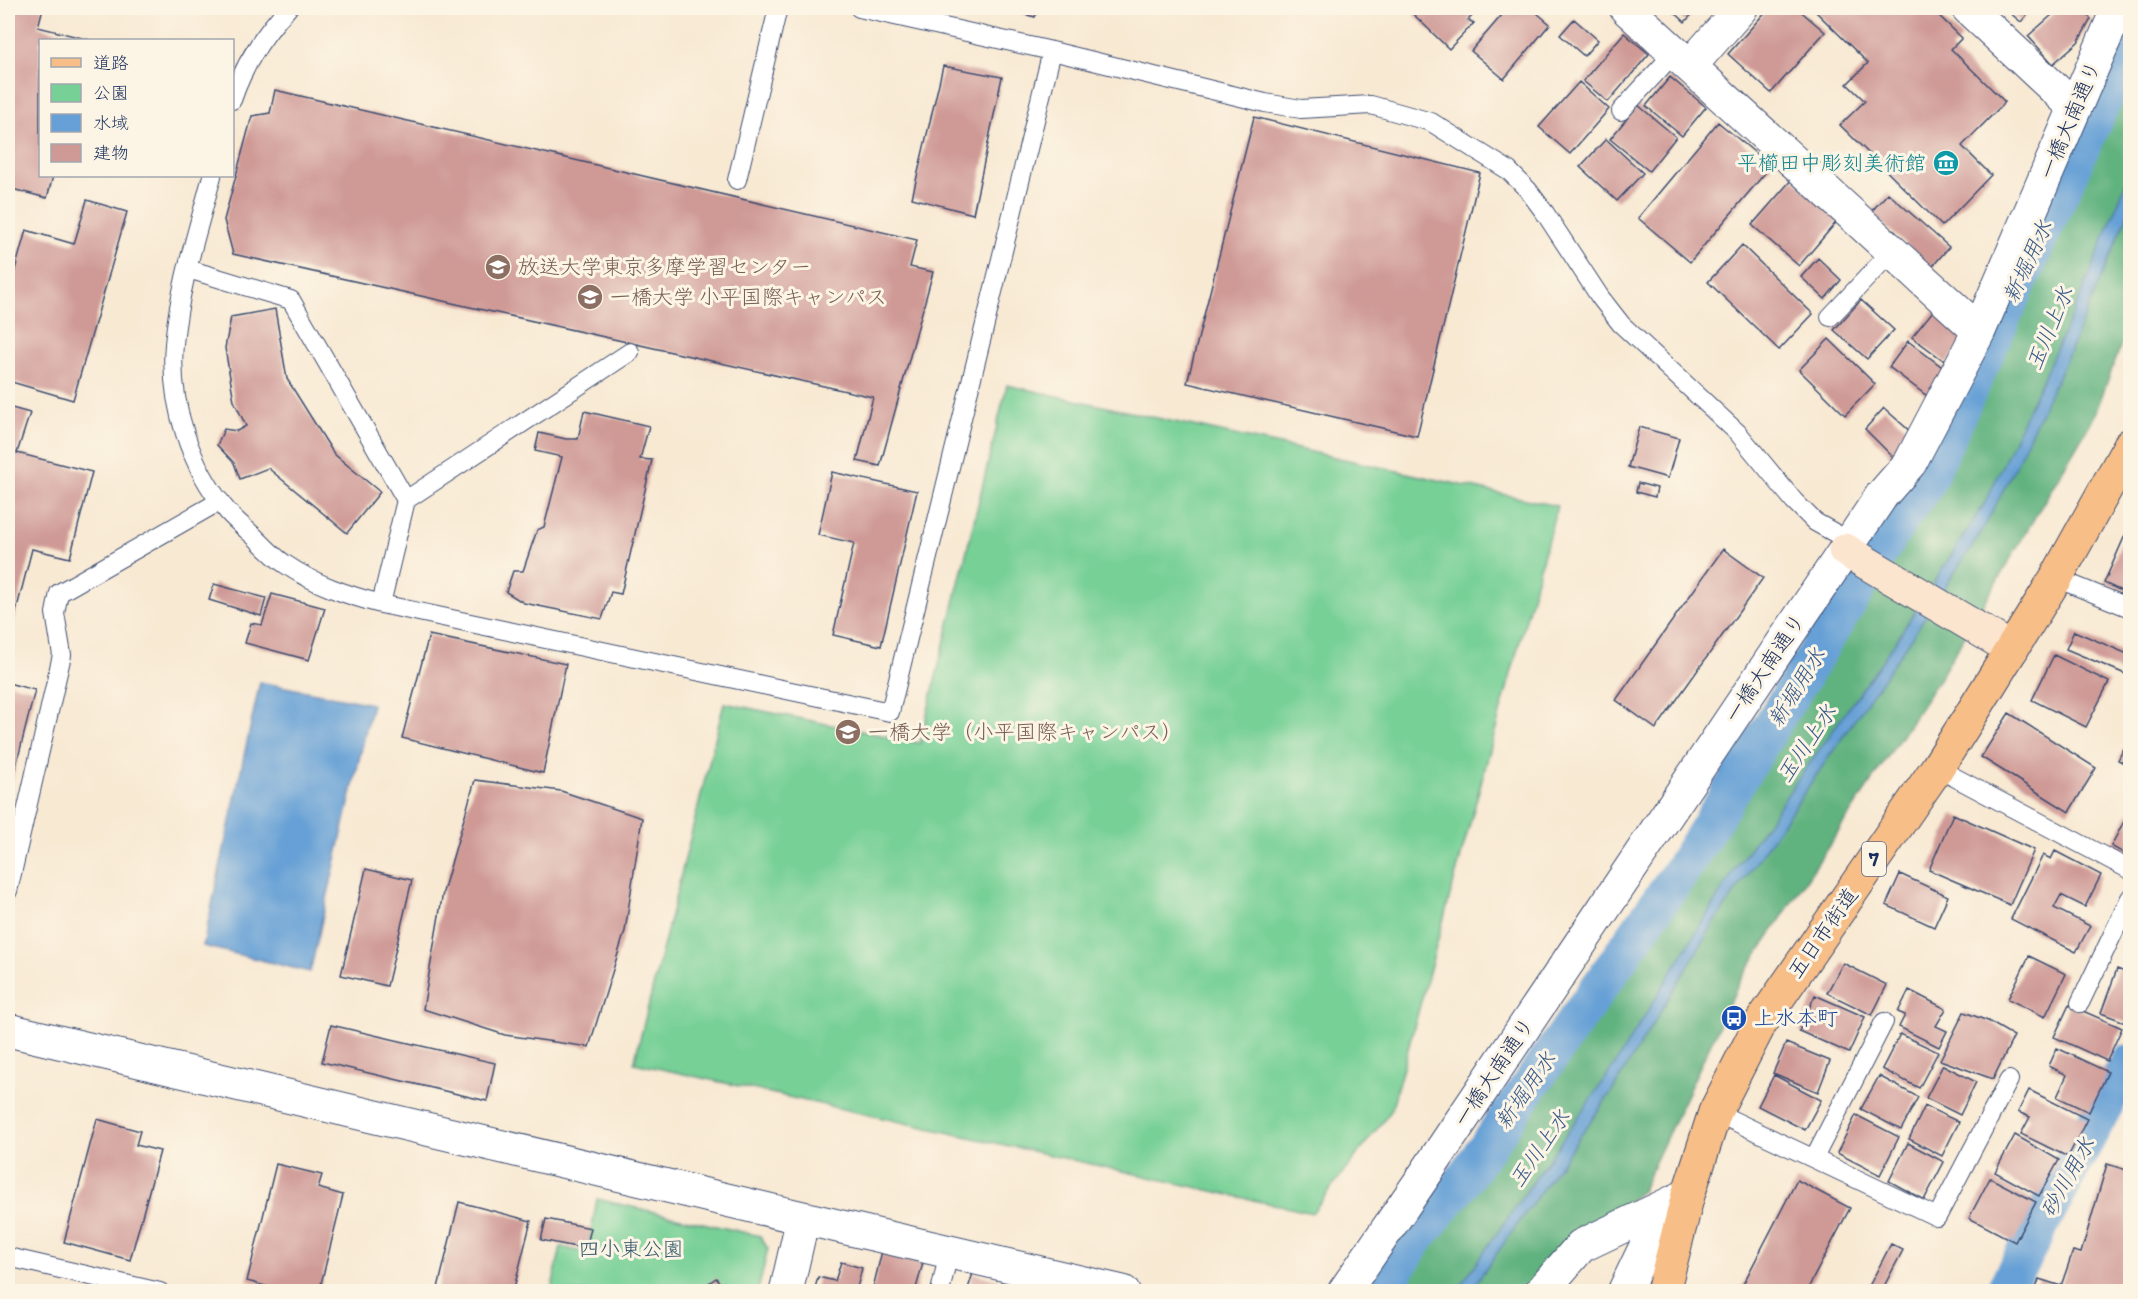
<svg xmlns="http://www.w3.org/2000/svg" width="2138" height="1299" font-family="Itim,'Klee One',sans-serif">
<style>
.green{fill:#77d096;stroke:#49807a;stroke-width:1.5}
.forest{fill:#61b27f;stroke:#3e706e;stroke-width:1.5}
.water{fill:#66a0d6;stroke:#40689a;stroke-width:1.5}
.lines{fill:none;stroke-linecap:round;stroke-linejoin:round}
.canal{stroke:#66a0d6;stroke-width:38}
.building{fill:#cf9a96}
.lane-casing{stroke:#3c4b70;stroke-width:20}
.street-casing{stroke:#3c4b70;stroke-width:35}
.secondary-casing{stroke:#3c4b70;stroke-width:35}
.primary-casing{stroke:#3c4b70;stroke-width:35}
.lane{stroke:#fff;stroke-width:18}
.street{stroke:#fff;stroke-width:33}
.secondary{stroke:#fce5cf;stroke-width:33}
.primary{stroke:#f7be87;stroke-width:33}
.labels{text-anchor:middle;stroke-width:6;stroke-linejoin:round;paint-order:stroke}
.shield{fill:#fcf5e5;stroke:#5e6a86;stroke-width:1.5}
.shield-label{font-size:20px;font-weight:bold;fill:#1b2f5e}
.street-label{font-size:21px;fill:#1b2f5e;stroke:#fcf5e5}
.culture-label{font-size:21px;fill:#0d838f;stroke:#fcf5e5;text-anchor:end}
.education-label{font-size:21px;fill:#785e54;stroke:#fcf5e5;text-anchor:start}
.transit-label{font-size:21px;fill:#164399;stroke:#fcf5e5;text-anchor:start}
.park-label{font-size:21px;fill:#32576c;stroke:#fcf5e5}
.water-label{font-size:22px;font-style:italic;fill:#355788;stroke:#fcf5e5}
</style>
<rect width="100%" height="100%" fill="#fcf5e5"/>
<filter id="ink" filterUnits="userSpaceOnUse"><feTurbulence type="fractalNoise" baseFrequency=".0167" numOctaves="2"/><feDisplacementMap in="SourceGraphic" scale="12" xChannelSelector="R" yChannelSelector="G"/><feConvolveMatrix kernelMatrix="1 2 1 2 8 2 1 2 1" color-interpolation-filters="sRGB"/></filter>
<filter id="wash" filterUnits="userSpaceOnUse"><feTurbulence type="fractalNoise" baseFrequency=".008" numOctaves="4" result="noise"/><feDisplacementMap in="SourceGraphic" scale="24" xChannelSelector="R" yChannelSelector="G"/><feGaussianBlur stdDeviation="1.35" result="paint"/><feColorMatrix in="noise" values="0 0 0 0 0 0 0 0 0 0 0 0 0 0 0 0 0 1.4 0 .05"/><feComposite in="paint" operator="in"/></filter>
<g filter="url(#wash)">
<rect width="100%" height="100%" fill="#f8e9d3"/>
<path class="green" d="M1007,385L1557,506L1391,1111L1312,1213L634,1063L724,703L920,743Z
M597,1199L760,1236L768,1249L758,1291L551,1292L561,1247L587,1253Z"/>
<path class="forest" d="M2130,19V321L2094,417L1941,676L1741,979L1641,1192L1567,1246L1531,1291L1369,1292L1602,968L1919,484L1994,332Z"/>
<path class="water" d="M2130,173V207L2127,217L2069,353L2005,487L1982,531L1907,644L1714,923L1612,1091L1470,1291L1456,1292L1614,1066L1735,869L1898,638L1985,503L2083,291Z
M260,682L372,704L310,972L203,946Z"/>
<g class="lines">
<path class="canal" d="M1381,1292L1413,1242L1461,1183L1683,868L1899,520L1924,486L2116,72L2130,36
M2004,1292L2113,1089L2130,1063"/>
</g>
<g id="blocks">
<path class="building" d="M8,8H43L38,27L90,40H40V176H53L47,198L8,188Z
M1001,8H1038L1035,17Z
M1419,8H1473L1477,11L1468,20L1474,23L1449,49L1413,14Z
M1508,8H1531L1550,24L1504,79L1471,51Z
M1670,8H1698L1685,22Z
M1769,8H1797L1825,32L1771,93L1728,54Z
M1812,8H1931L1962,38L1951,49L2005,102L1962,146L1991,175L1942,226L1840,125L1865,101L1847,84L1868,63Z
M2004,8H2033L2021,22Z
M2060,8H2081L2091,19L2078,42L2053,64L2028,36Z
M1574,19L1598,40L1584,56L1560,35Z
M1624,33L1649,54L1608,102L1583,81Z
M943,66L1002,77L973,214L912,198Z
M1670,77L1706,107L1682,136L1646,106Z
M1579,82L1609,109L1570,154L1539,127Z
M275,90L917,240L910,267L933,272L880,466L857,461L873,397L233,254L224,220L252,116L270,113Z
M1638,105L1676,137L1649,171L1610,139Z
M1254,117L1480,173L1417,436L1187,383Z
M1718,122L1771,166L1690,262L1638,218Z
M1606,139L1643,173L1617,201L1580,167Z
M1793,178L1839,219L1799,266L1752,225Z
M1888,193L1949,247L1932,267L1870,213Z
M87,200L127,212L73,400L8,381V295L26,230L74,244Z
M1742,245L1813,314L1779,350L1708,282Z
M1818,258L1841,280L1825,299L1801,277Z
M1861,300L1894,330L1867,359L1834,330Z
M275,309L287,379L334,454L380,492L347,533L268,468L240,479L234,463L217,445L224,429L237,431L246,426L234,401L225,348L231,317Z
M1933,311L1967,337L1947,363L1912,337Z
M1829,339L1875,384L1845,415L1799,370Z
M1908,341L1946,370L1927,396L1889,367Z
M8,407L30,413L17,453L92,472L70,558L32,549L8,643Z
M1884,408L1913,434L1907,447L1893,457L1865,429Z
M584,411L649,426L640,459L652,460L621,594L611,592L602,619L524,603L506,592L513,571H523L537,530L544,527L562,457L535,451L539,433L566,439H578Z
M1639,427L1679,438L1668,478L1628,467Z
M832,472L917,491L881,646L833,635L854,543L818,535Z
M1638,483L1657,488L1655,497L1636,492Z
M2130,524V595L2104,583Z
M1723,549L1763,578L1656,729L1616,700Z
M214,584L266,598L261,616L209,600Z
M272,594L325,608L309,660L245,643L251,623L262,625Z
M2074,631L2130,655V676L2066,649Z
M429,635L566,664L543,773L402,738Z
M2054,655L2109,682L2086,727L2032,700Z
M8,683L35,690L8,798Z
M2009,713L2096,768L2069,812L1981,757Z
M2130,737V766L2118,760Z
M475,780L561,791L642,818L625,931L589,1047L505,1035L423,1009L443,892Z
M2130,810V857L2111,846Z
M1953,814L2034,850L2010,905L1929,870Z
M2055,851L2101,875L2085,907L2061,895L2054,908L2090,926L2076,952L2011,919L2043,855L2051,859Z
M366,869L412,880L387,986L341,975Z
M1900,874L1948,896L1934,927L1886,905Z
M2029,956L2066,974L2045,1017L2008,999Z
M1843,963L1887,985L1872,1015L1827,993Z
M2117,969L2130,974V1024L2101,1013Z
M1909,990L1946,1009L1936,1026L1947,1031L1939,1047L1899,1027L1905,1015L1898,1012Z
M1815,995L1865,1017L1849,1053L1799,1031Z
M2069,1005L2122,1028L2107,1061L2054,1037Z
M1964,1012L1988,1021L2014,1036L1993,1079L1940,1060Z
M331,1025L495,1063L487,1101L322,1062Z
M1900,1034L1938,1052L1919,1088L1882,1069Z
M1786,1043L1830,1061L1818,1092L1773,1073Z
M2057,1048L2108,1072L2089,1112L2057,1097L2067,1075L2049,1066Z
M1943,1065L1976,1082L1960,1115L1926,1098Z
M1774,1075L1821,1100L1805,1130L1758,1106Z
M1879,1076L1918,1097L1901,1130L1861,1109Z
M2029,1090L2087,1119L2068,1157L2021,1134L2030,1117L2018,1112Z
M1925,1106L1959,1122L1942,1156L1909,1139Z
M1856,1115L1899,1137L1880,1175L1837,1153Z
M97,1119L140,1131L136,1145L160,1151L130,1260L64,1242Z
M2015,1135L2059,1160L2039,1196L1995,1172Z
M1908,1143L1944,1162L1924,1200L1889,1181Z
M276,1164L322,1175L318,1188L343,1195L319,1292H287L247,1281Z
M2107,1164L2130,1171V1292H2035L2039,1279L2061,1286L2073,1251L2081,1253Z
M1990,1178L2036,1202L2015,1242L1969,1218Z
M1797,1180L1850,1208L1806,1292H1739Z
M459,1202L531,1221L513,1292H437Z
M546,1219L591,1228L586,1249L541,1240Z
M1891,1244L1903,1250L1881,1292H1866Z
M882,1251L923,1263L915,1292H872Z
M841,1262L862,1268L856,1292H814L818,1277L835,1281Z
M973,1273L1009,1283L1006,1292H967Z
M716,1278L727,1292H716L709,1283Z
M1019,1283L1049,1292H1017Z"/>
</g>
</g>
<g filter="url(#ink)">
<use href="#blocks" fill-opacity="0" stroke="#3c4b70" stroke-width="1.5"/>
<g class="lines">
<g class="lane-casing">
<path id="lane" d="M859,8L1052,51L1265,103L1301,109L1371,105L1431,122L1508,170L1528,190L1545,213L1600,297L1621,324L1738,433L1794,501L1815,522L1851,542
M232,100C244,64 263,35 288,8
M1621,111L1675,52
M212,176C198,230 179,287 174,344C169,403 190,467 228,512C236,521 246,529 255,537C264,546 274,557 285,564C314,584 347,595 381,604L890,712L1052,51
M737,180L778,8
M188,269L291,300L406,500L381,604
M1830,317L1892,251
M406,500L630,352
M2056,578L2130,608
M1937,768L2130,870
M8,891L62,655L55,613L59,593L220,501
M2080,1003L2130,898
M1715,1112L1937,1217L2009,1080
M1814,1158L1884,1022
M8,1257L160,1292
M940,1292L949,1252"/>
</g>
<g class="street-casing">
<path id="street" d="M1626,8L1979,331
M1968,8L2075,108
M1690,66L1741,8
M8,1030L803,1218L1123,1292
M786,1292L803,1218
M1344,1292L1424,1176L1882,495L1910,463L1979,331L2118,8
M1541,1292L1581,1246L1688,1195
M1624,1292L1646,1246L1681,1222"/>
</g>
<g class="secondary-casing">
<path id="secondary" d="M1845,550L2012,649"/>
</g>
<g class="primary-casing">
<path id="primary" d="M1663,1292L1688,1195L1715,1112L1760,1024L1937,768L1972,713L2056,578L2130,445"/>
</g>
<use href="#lane" class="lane"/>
<use href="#street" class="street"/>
<use href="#secondary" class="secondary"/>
<use href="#primary" class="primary"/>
</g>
</g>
<defs>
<g id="museum-disc" transform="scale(1.35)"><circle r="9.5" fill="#0f9aa8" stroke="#fcf5e5"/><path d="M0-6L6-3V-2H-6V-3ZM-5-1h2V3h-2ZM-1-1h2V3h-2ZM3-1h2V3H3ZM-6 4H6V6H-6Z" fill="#fff"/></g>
<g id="university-disc" transform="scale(1.35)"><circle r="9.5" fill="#8d6e63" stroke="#fcf5e5"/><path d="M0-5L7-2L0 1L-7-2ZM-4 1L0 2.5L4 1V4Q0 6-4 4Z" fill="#fff"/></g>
<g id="bus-disc" transform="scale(1.35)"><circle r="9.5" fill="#1a4fb4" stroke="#fcf5e5"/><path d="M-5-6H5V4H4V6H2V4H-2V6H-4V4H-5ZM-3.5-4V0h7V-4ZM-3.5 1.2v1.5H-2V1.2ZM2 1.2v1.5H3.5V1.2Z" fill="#fff"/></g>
</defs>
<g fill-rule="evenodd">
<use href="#museum-disc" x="1946" y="163"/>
<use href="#university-disc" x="498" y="267"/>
<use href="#university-disc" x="590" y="297"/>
<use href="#university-disc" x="848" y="732"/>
<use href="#bus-disc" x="1734" y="1018"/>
</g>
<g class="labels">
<rect class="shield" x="1862" y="842" width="24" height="34" rx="4.5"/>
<g class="shield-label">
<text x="1874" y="866">7</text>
</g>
<g class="street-label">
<text transform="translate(2070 120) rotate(-67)" y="7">一橋大南通り</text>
<text transform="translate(1765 668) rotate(-56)" y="7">一橋大南通り</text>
<text transform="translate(1823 933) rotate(-55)" y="7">五日市街道</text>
<text transform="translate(1494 1072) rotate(-56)" y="7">一橋大南通り</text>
</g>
<g class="culture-label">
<text x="1926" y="170">平櫛田中彫刻美術館</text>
</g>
<g class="education-label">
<text x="518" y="274">放送大学東京多摩学習センター</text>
<text x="610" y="304">一橋大学 小平国際キャンパス</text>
<text x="868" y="739">一橋大学（小平国際キャンパス）</text>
</g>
<g class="transit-label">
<text x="1754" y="1025">上水本町</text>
</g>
<g class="park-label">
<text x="631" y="1256">四小東公園</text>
</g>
<g class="water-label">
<text transform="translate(2027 261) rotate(-65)" y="8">新堀用水</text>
<text transform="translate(2049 328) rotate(-67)" y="8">玉川上水</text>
<text transform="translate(1796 687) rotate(-58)" y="8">新堀用水</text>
<text transform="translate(1806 743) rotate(-56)" y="8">玉川上水</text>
<text transform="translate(1525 1090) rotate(-55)" y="8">新堀用水</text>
<text transform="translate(1539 1148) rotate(-55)" y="8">玉川上水</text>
<text transform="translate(2067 1177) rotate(-61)" y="8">砂川用水</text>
</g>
</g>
<rect width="2138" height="1299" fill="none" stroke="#fcf5e5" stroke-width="30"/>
<rect x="39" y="39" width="195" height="138" fill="#fcf5e5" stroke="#a2a6af" stroke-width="1.5"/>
<rect x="51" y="58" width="30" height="9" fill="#f7be87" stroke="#a2a6af" stroke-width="1.5"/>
<text x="93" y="69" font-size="18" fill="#1b2f5e">道路</text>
<rect x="51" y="84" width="30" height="18" fill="#77d096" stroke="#a2a6af" stroke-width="1.5"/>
<text x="93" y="99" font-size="18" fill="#1b2f5e">公園</text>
<rect x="51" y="114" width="30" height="18" fill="#66a0d6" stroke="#a2a6af" stroke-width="1.5"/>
<text x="93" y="129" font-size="18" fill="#1b2f5e">水域</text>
<rect x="51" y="144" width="30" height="18" fill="#cf9a96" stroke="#a2a6af" stroke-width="1.5"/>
<text x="93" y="159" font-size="18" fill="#1b2f5e">建物</text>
</svg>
